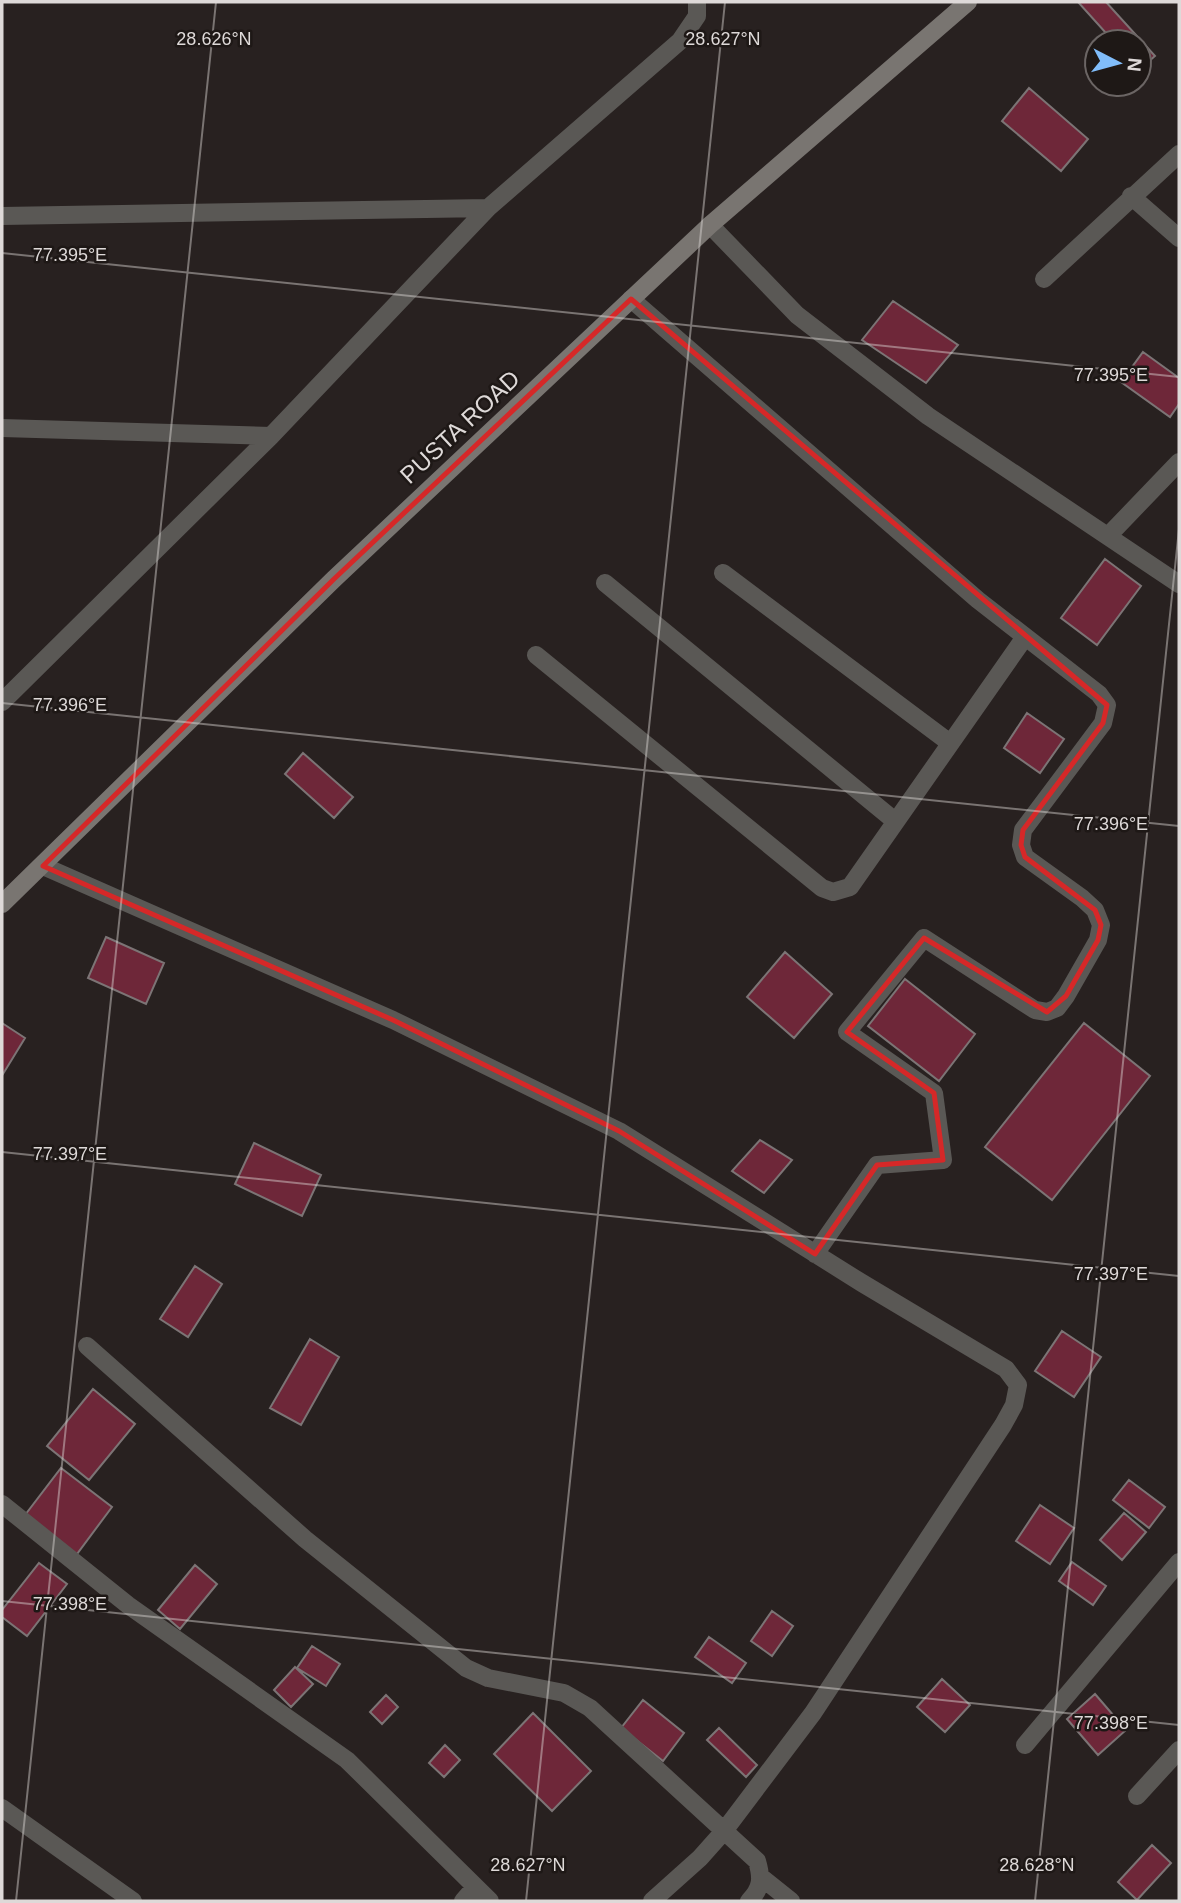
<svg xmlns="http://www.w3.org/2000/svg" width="1181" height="1903" font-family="Arial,sans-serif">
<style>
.building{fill:#6e2739;stroke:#7c7475;stroke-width:2}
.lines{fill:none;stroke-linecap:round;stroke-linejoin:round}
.street{stroke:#5a5855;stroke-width:18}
.secondary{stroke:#797571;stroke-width:18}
.marked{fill:none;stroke:#d62828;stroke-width:5;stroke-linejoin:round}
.ticks{fill:none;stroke:#ded9d8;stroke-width:2;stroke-opacity:0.45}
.labels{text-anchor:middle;stroke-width:5;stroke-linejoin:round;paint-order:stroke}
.street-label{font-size:24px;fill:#ded9d8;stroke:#1e1816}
.ticks-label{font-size:18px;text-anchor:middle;fill:#ded9d8;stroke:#1e1816;stroke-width:5;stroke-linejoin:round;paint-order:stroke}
</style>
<rect width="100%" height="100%" fill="#282120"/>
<path class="building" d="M1078,2H1106L1155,56L1139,70V42H1114Z
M1029,88L1088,139L1061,171L1002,121Z
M893,301L958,345L926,383L862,340Z
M1143,352L1179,378V404L1170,417L1121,382Z
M1105,559L1141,586L1097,645L1061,618Z
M1027,713L1064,739L1040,773L1004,748Z
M303,753L353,797L334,818L285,774Z
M106,937L164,963L146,1004L88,978Z
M785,952L832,994L794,1038L747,997Z
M905,979L975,1034L939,1081L868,1026Z
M2,1023L25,1038L3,1074L2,1073Z
M1084,1023L1150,1076L1052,1200L985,1147Z
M760,1140L792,1160L764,1193L732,1171Z
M254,1143L321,1175L302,1216L235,1184Z
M195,1266L222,1284L188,1337L160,1319Z
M1062,1331L1101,1357L1074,1397L1035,1371Z
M310,1339L339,1357L301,1425L270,1408Z
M93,1389L135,1424L89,1480L47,1446Z
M61,1468L112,1507L74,1558L22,1519Z
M1129,1480L1165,1507L1149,1528L1113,1500Z
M1040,1505L1074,1528L1050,1564L1016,1541Z
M1124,1513L1146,1532L1122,1560L1100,1540Z
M1072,1562L1106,1586L1093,1605L1059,1581Z
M39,1563L67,1584L27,1636L2,1617V1610Z
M195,1565L217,1584L180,1629L158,1610Z
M772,1611L793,1626L772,1656L751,1641Z
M709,1637L746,1663L732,1683L695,1657Z
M312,1646L340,1664L326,1686L297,1668Z
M295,1667L313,1684L291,1707L274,1690Z
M942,1679L970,1705L945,1732L917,1707Z
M1095,1694L1126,1730L1098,1755L1067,1719Z
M386,1695L398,1707L382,1724L370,1712Z
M643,1700L684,1733L663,1761L621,1728Z
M533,1713L591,1771L552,1811L494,1754Z
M719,1728L757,1765L746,1777L707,1740Z
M445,1745L460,1760L444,1777L429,1763Z
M1152,1845L1171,1863L1137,1900L1118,1882Z"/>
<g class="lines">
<path class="street" d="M1131,196L1179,238
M2,216L488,208
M710,225L797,315L928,416L1179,584
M1044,279L1179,154
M631,299L978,600L1099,694L1107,705L1103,723L1023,830L1021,845L1025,857L1082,898L1095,910L1101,925L1098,940L1066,996L1057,1008L1047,1012L1035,1010L924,938L847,1032L934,1093L943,1160L877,1165L815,1254
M2,428L271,436
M1108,536L1179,462
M723,573L950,743
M605,583L895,821
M536,655L822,888L833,892L850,887L1025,637
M2,702L271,436L488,208L680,41L697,16V2
M43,866L393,1020L619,1131L862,1283L1006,1369L1018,1385L1014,1405L1003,1425L813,1713L724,1831L700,1858L652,1901
M87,1346L305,1539L466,1668L488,1678L564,1693L590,1708L757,1861C762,1878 762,1888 749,1901
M2,1504L128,1605L347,1760L490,1901
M1025,1745L1179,1562
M1137,1796L1179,1750
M2,1808L133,1901
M761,1877L791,1901
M463,1901L475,1887"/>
<path class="secondary" d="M2,904L334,579L710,225L968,2"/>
</g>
<path class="marked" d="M631,299L1107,705L1103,723L1023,830L1021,845L1025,857L1095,910L1101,925L1098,940L1066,996L1047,1012L924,938L847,1032L934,1093L943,1160L877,1165L815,1254L619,1131L393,1020L43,866L334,579Z"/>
<path class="ticks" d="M2,253L1179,377M2,703L1179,826M2,1152L1179,1276M2,1601L1179,1725M16,1901L216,2M526,1901L725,2M1035,1901L1179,529"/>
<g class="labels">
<g class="street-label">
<text transform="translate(460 427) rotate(-43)" y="8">PUSTA ROAD</text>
</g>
</g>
<g class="ticks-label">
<text x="214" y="45">28.626°N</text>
<text x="723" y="45">28.627°N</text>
<text x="70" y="261">77.395°E</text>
<text x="1111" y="381">77.395°E</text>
<text x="70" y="711">77.396°E</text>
<text x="1111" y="830">77.396°E</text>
<text x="70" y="1160">77.397°E</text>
<text x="1111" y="1280">77.397°E</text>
<text x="70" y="1610">77.398°E</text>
<text x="1111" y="1729">77.398°E</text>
<text x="528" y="1871">28.627°N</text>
<text x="1037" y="1871">28.628°N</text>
</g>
<rect width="1181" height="1903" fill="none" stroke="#ded9d8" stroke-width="7"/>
<g transform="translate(1118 63) rotate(96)"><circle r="33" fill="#1e1816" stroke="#6b6564" stroke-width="2"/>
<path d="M0-5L12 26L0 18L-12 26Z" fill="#81bdfa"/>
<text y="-10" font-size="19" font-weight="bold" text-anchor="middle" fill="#ded9d8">N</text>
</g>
</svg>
